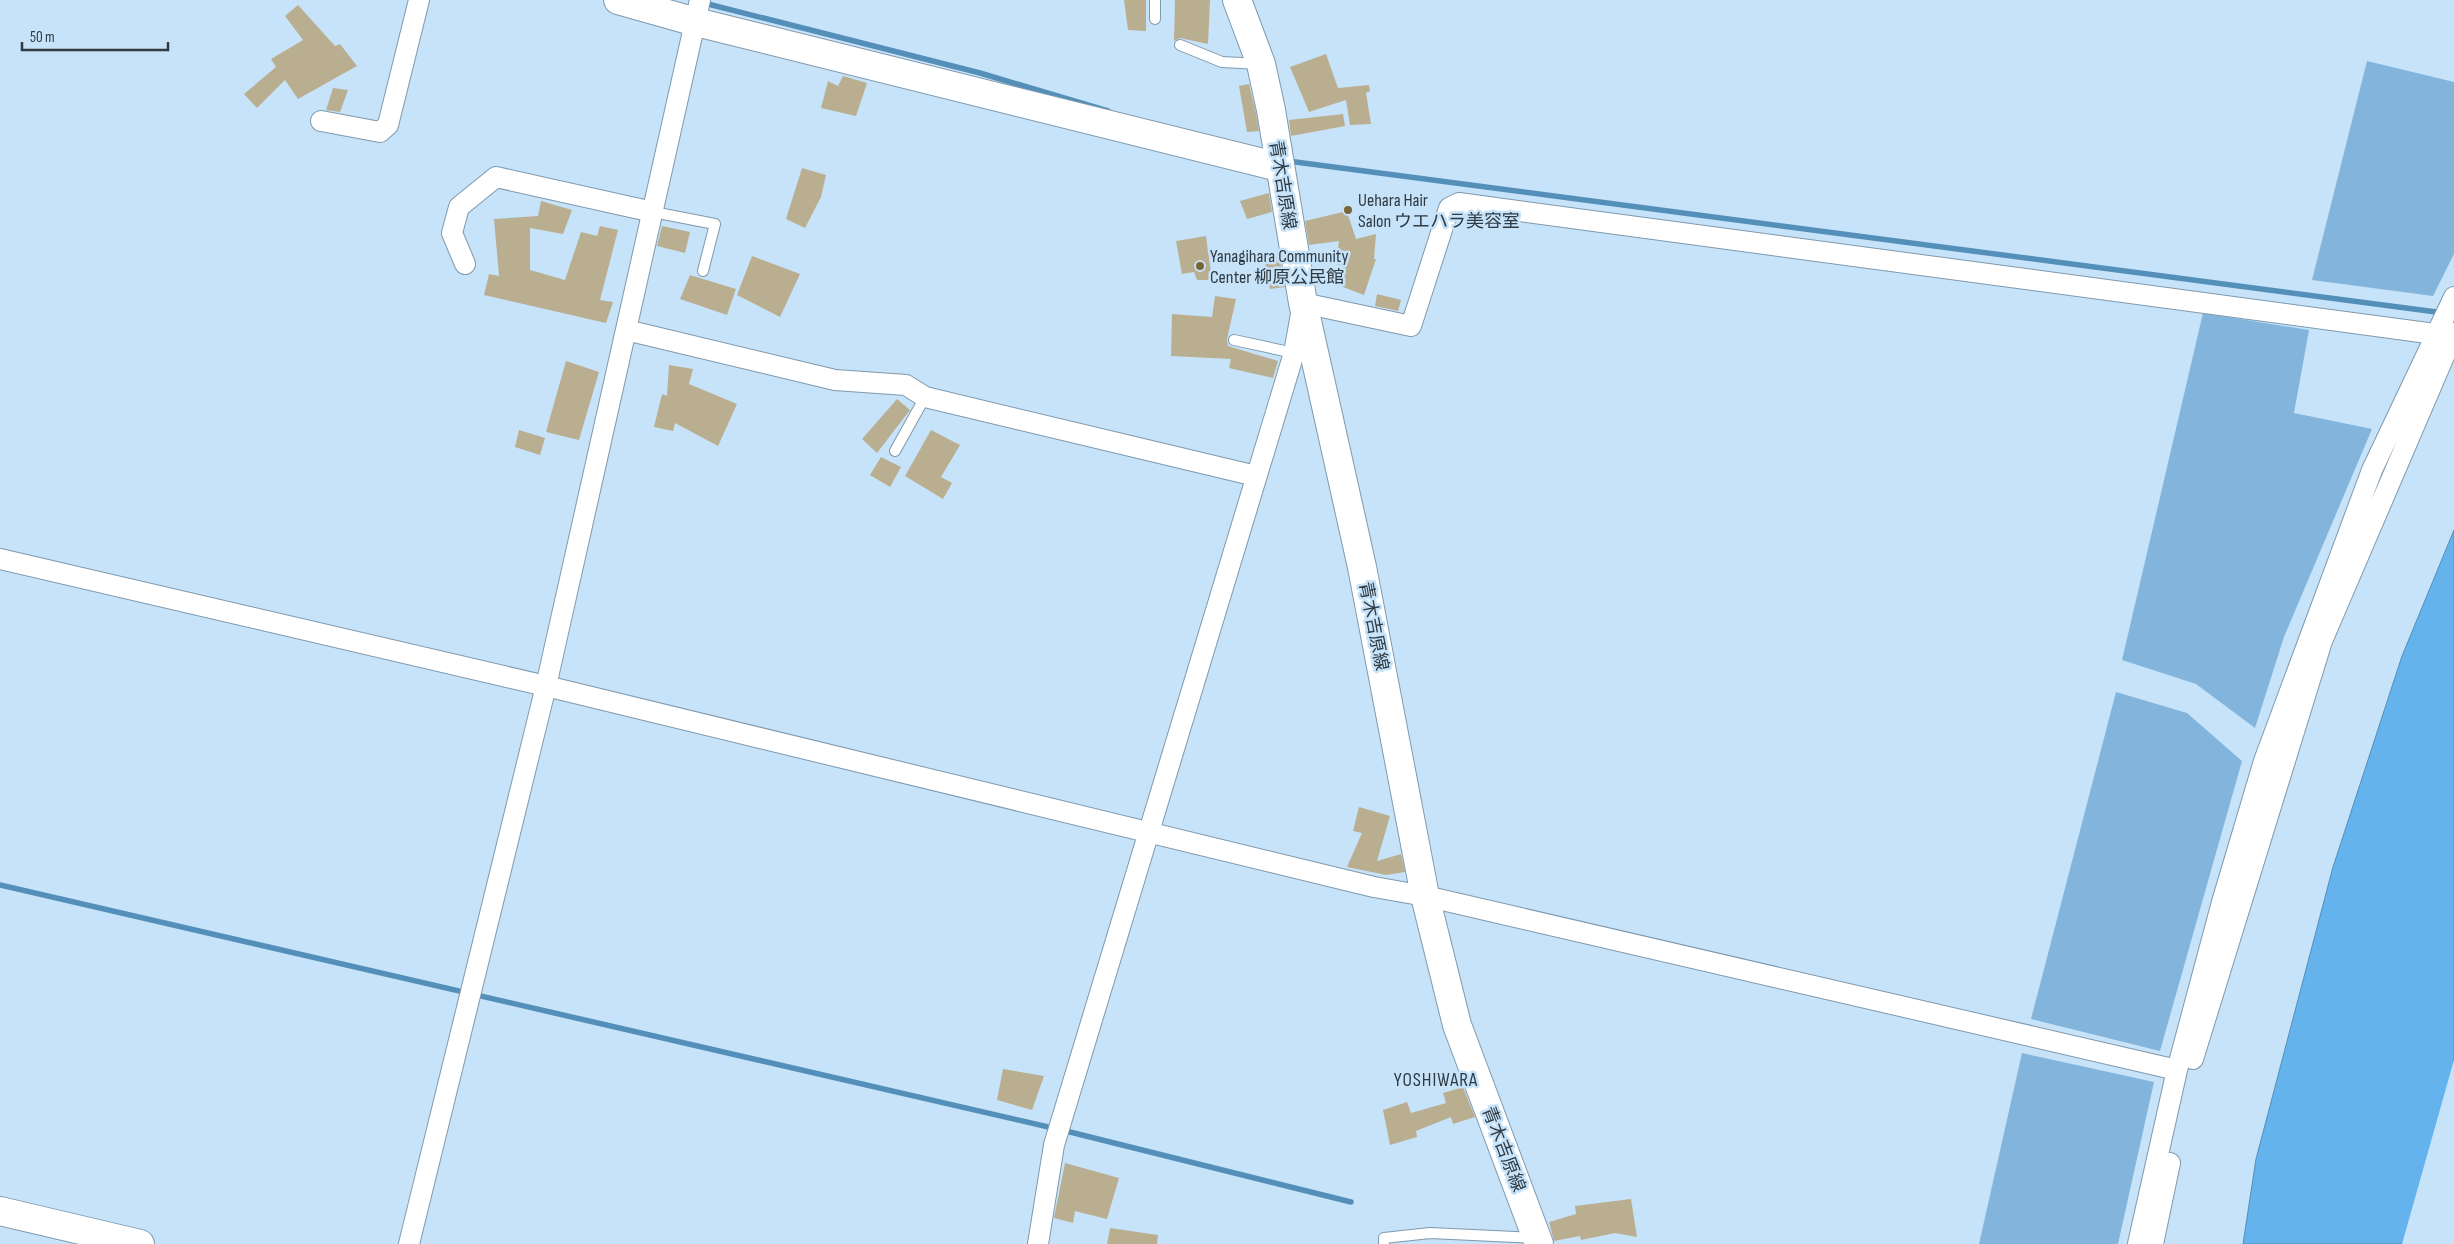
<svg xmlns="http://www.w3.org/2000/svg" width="2454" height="1244" font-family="'Sofia Sans Condensed','Noto Sans JP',sans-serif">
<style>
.green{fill:#83b5dc}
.water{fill:#64b3ec;stroke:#548fb9}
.pier{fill:#c7e3f9}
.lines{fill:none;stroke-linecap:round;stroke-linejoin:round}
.stream{stroke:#548fb9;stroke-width:5.5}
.building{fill:#baae91}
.lane-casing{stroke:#7f99ad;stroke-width:12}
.street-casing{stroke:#7f99ad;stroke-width:22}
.secondary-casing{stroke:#7f99ad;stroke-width:30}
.lane{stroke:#fff;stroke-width:10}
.street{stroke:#fff;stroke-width:20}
.secondary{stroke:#fff;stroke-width:28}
.poi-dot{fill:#796635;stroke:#c7e3f9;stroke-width:2}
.labels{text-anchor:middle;stroke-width:5;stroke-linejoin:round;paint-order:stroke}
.street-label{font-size:18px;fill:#2f3a42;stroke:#c7e3f9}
.poi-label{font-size:18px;fill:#2f3a42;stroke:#c7e3f9;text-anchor:start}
.neighbourhood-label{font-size:19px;letter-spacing:1px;fill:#2f3a42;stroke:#c7e3f9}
</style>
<rect width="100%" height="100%" fill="#c7e3f9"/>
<path class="green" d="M2367,61L2454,82V254L2433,296L2312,280Z
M2203,313L2309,330L2294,413L2372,429L2284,637L2255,728L2196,684L2122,660Z
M2116,692L2187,713L2242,761L2160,1051L2031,1019Z
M2022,1053L2154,1082L2118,1244H1979Z"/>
<path class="water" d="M2454,530V1244H2243L2256,1159L2333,867L2402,656Z"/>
<path class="pier" d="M2454,1060V1244H2402Z"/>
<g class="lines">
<path class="stream" d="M704,3L980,73L1108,111
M1288,161L2444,313
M0,885L1070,1132L1351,1202"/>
</g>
<path class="building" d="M1124,0H1146V31L1128,30Z
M1175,0H1210L1208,44L1180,38L1174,41Z
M298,5L335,46L340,44L357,66L298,99L285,80L257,108L244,94L276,67L271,59L303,40L285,16Z
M1326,54L1338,88L1369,85L1370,91L1366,93L1371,124L1350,125L1346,100L1309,112L1290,67Z
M843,76L867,83L856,116L821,108L828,81L838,86Z
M1249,84L1256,113L1259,131L1247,132L1239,86Z
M333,88L348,90L340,112L326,110Z
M1343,114L1345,126L1291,136L1289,120Z
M802,168L826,175L821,197L805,228L786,219Z
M1269,193L1272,212L1247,219L1240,201Z
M541,201L572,210L563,234L530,228V270L565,280L581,232L597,236L600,226L618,230L600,300L613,302L606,323L484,295L489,274L499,276L494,219L538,216Z
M1344,203L1356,239L1376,234L1374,259H1376L1364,295L1338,285L1343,266L1336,264L1339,241L1309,245L1305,221L1343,212Z
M662,226L690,232L685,253L657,246Z
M1206,236L1212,280H1197L1194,272L1182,274L1176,241Z
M752,256L800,274L780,317L737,295Z
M1279,256L1285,287L1270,289L1264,259Z
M690,275L736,289L727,315L680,299Z
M1377,294L1401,300L1398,311L1375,306Z
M1215,296L1236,299L1227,339L1228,346L1278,361L1273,378L1229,368L1231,359L1171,356L1172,314L1212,317Z
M566,361L599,372L579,440L546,432Z
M669,365L693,369L689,384L737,404L718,446L675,423L673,431L654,427L662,394L667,396Z
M897,399L910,410L877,453L862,439Z
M519,430L545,438L540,455L515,447Z
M931,430L960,445L941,477L952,483L943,499L905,476Z
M881,457L901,467L890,487L870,475Z
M1359,807L1390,816L1377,861L1401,854L1405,872L1386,875L1347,867L1362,833L1353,831Z
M1003,1069L1044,1076L1032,1110L997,1100Z
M1463,1087L1475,1117L1453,1124L1451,1117L1416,1131L1417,1137L1390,1145L1383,1110L1407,1102L1411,1113L1446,1103L1443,1093Z
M1065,1163L1119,1178L1107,1219L1075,1211L1073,1223L1054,1218Z
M1631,1199L1637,1237L1615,1233L1581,1240L1580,1236L1554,1241L1549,1222L1576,1214L1575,1206Z
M1110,1228L1158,1235L1157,1244H1107Z"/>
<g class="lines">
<g class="lane-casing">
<path id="lane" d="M1155,0V19
M1180,45L1222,62L1260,64
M653,212L715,224L703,271
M1234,340L1294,353
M895,451L925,397
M1384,1244V1238L1430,1233L1534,1238"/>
</g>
<g class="street-casing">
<path id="street" d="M321,121L380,132L388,125L419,0
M465,264L452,233L459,207L496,177L653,212
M626,330L835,380L906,385L925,397L1256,476
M0,559L546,686L1374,887L1425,896L2177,1070
M2193,1059L2322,641L2454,333
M409,1244L546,686L700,0
M1038,1244L1054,1145L1294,353L1303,303L1411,326L1449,208L1459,203L2435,334
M2138,1244L2177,1070L2222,902L2264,761L2372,470L2454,297
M2153,1244L2170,1163"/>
</g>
<g class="secondary-casing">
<path id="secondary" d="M618,0L696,22L1279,167
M1237,0L1261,64L1271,110L1303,303L1362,567L1425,896L1457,1025L1539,1244
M0,1211L140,1244"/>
</g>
<use href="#lane" class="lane"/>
<use href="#street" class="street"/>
<use href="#secondary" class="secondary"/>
</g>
<g class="poi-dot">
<circle cx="1348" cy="210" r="5"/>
<circle cx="1200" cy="266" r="5"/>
</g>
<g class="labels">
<g class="street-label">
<text transform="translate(1283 185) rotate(81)" y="6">青木吉原線</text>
<text transform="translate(1374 626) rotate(79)" y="6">青木吉原線</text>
<text transform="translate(1504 1149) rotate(69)" y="6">青木吉原線</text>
</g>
<g class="poi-label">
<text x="1358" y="206">Uehara Hair<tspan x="1358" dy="21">Salon ウエハラ美容室</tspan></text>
<text x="1210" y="262">Yanagihara Community<tspan x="1210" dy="21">Center 柳原公民館</tspan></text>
</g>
<g class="neighbourhood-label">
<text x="1436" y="1086">YOSHIWARA</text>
</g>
</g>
<path d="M22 42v8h146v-8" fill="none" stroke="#2f3a42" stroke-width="2.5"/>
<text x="30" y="42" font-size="15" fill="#2f3a42" stroke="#c7e3f9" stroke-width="4" paint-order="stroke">50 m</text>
</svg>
